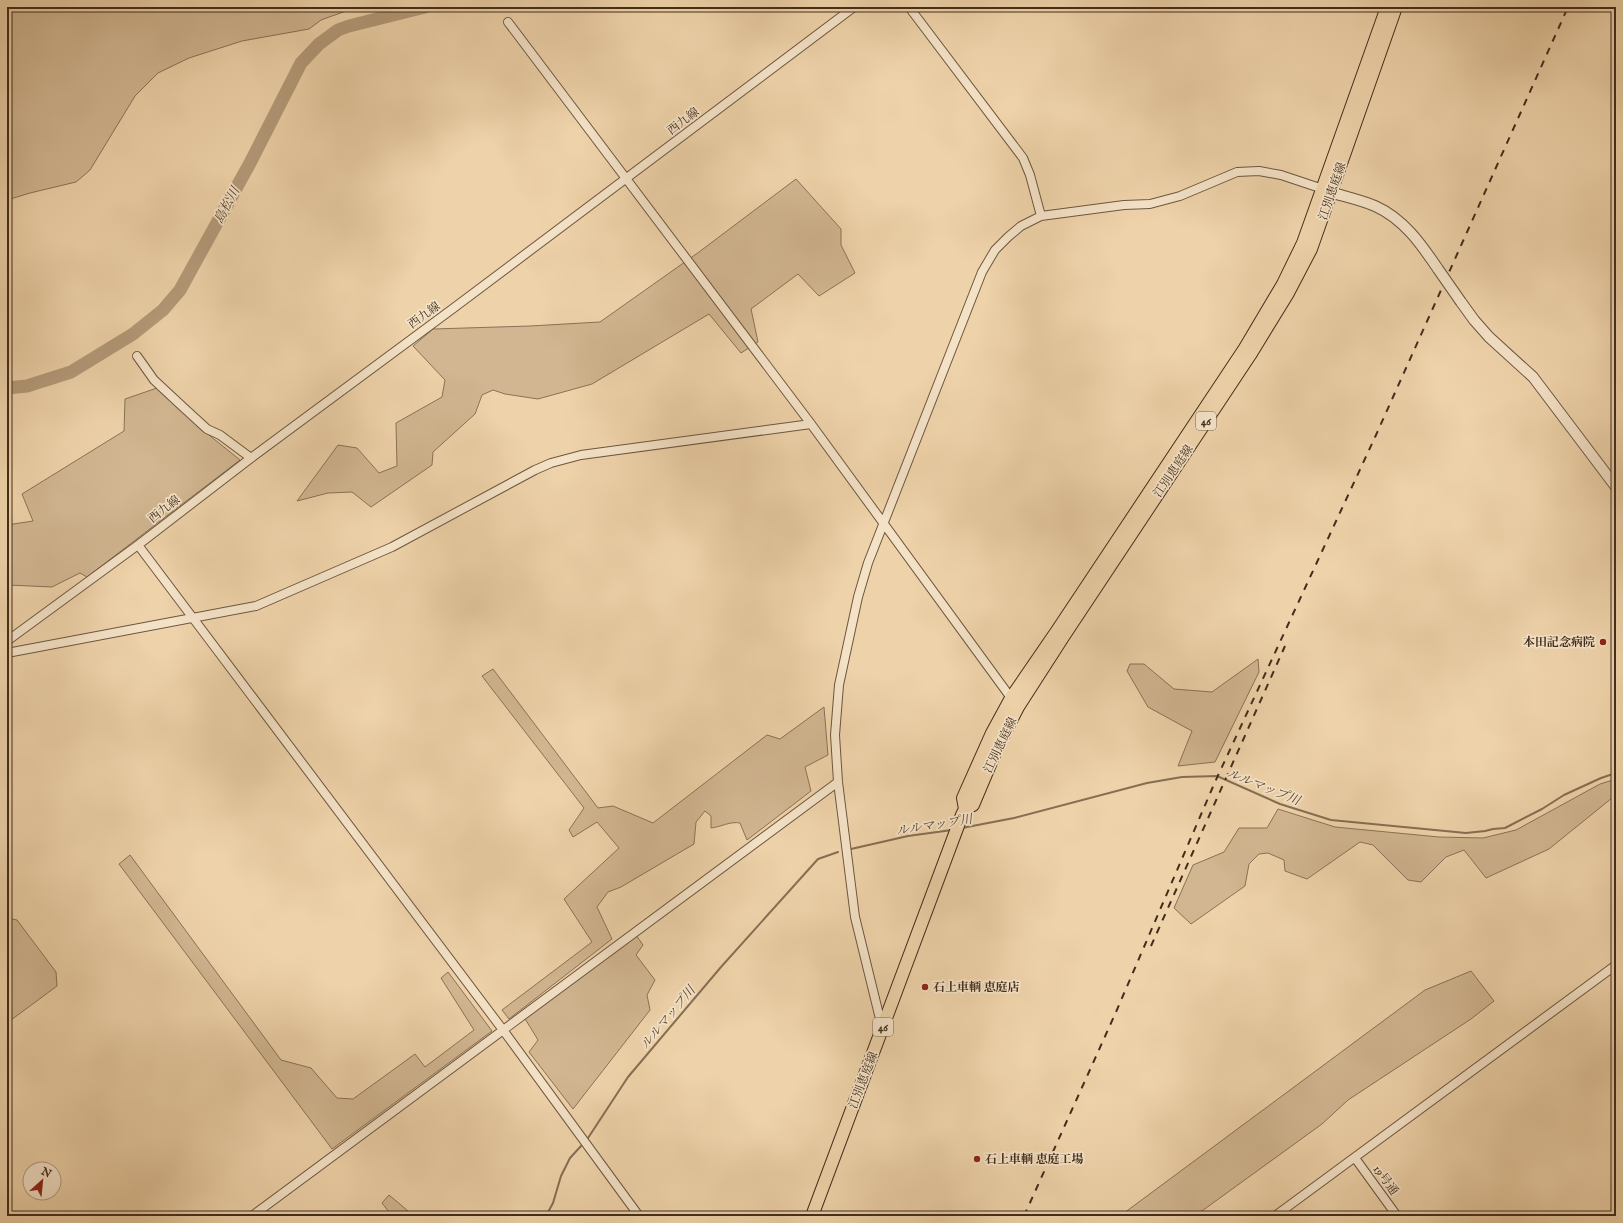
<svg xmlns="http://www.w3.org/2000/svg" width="1623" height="1223" font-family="'IM FELL English','Noto Serif JP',serif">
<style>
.green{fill:#d1b691;stroke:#8a7256}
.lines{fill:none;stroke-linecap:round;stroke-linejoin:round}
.stream{stroke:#866e54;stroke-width:2}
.river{stroke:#b49a79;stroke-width:13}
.minor-casing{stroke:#6d563f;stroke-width:10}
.tertiary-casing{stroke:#6d563f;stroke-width:12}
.primary-casing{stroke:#422d1c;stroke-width:14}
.minor{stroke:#f4e2c7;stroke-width:8}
.tertiary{stroke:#f4e2c7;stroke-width:10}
.primary{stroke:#eed2a9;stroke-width:12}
.rail{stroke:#422d1c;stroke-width:2;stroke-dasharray:7 7;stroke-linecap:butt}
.tertiary-bridge-casing{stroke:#6d563f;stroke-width:12;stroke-linecap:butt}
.tertiary-bridge{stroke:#f4e2c7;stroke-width:10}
.poi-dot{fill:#8f2418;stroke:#f4e2c7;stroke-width:1.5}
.labels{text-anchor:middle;stroke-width:3.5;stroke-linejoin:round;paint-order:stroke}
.shield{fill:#f4e2c7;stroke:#77634f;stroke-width:1}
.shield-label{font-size:11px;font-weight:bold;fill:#422d1c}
.street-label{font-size:12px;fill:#422d1c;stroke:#f4e2c7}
.poi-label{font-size:12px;font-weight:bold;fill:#422d1c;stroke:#f4e2c7;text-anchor:start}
.water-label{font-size:13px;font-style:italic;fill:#5e4833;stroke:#f4e2c7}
</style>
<rect width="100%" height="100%" fill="#eed2a9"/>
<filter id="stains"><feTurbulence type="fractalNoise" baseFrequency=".005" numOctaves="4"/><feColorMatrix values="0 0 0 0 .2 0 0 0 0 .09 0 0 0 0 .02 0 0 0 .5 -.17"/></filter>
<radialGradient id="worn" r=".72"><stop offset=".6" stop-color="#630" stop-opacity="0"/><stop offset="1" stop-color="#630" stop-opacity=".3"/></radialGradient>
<path class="green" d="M7,7H357L321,20L309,29L242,41L189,58L158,73L135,96L90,170L76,182L30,193L7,200Z
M796,179L841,229V245L855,273L819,296L798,274L751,309L758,342L741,353L709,314L592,384L538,399L505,394L493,390L482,395L475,414L433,452L432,465L371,507L352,492L328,493L297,501L338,445L357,448L379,473L397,466L396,423L442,397L445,380L413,346L433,329L530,326L600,322L699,252Z
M157,388L199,427L240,460L87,577L80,573L52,587L7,585V525L33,521L22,494L124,431L125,399Z
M1258,659L1259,672L1215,762L1178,766L1192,731L1148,707L1127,671L1130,664H1144L1174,689L1212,692Z
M493,669L598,808L613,806L653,823L767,735L780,739L824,707L828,755L805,767L811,791L747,840L740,823C730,821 721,827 711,828V816L705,811L696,822L694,844L621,887L608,892L597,907L612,939L509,1019L502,1010L592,942L564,899L619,848L597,822L573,837L569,830L584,808L482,676Z
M1616,779V798H1612L1549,849L1486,878L1464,850L1446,857L1421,882L1408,880L1373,845L1360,842L1307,879L1285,871L1284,860L1268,853L1259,854L1249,864L1245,886L1191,924L1174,908L1193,865L1224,852L1239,828H1267L1278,809L1335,827L1439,837L1483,838L1516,830L1600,784Z
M130,855L281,1060L311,1068L337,1098L353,1099L415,1054L425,1067L474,1030L441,978L448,972L492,1031L332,1149L119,864Z
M7,918L17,920L56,972L57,986L7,1023Z
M636,935L643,945L636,955L655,980L647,995L650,1010L573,1109L529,1052L538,1040L524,1017Z
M1471,971L1494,1001L1471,1019L1348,1100L1322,1124L1195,1216H1120L1425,990Z
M389,1195L414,1216H392L382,1203Z"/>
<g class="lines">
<path class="stream" d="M962,828L1014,818L1147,783L1182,777L1217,776L1280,804L1331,820L1466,833L1485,831L1493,829L1505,828L1542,809L1564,795L1601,778L1616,773
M851,849L908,836L952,830
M588,1138L628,1077L721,967L818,859L838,852
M546,1216L553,1203L561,1176L570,1158L581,1146"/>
<path class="river" d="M7,388L27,386L71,372L133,334L163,310L180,290L250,163L301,63L319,44L338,30L349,26L425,7"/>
<g class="minor-casing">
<path id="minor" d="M909,7L1023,158L1030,175L1041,216
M508,22L811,424L1014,702
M137,356L154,380L183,407L207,429L220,435L251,458
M138,545L503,1030L639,1216
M7,641L138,545L251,458L455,307L854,7
M7,653L256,606L392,547L535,470L551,463L581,455L811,424
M882,1027L855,917L838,782L835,735L839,685L858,597L868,563L982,272L995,250L1008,237L1021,226L1041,216L1124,205L1150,204L1180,196L1237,172L1259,171L1281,175L1323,189
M1355,1158L1397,1216
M252,1216L838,782
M1275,1216L1616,965"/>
</g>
<g class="tertiary-casing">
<path id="tertiary" d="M1324,190C1341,196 1359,199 1375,206C1404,219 1421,244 1438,269
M1461,302L1474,320L1489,337L1533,377L1616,487"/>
</g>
<g class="primary-casing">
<path id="primary" d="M965,809L963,798L992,733L1011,698L1057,631L1245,348L1283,284L1303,243L1387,7
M812,1216L962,815L965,809L973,805L997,748L1018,707L1063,637L1250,355L1288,293L1311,249L1396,7"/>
</g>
<use href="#minor" class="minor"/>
<use href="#tertiary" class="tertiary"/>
<use href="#primary" class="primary"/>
<path class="rail" d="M1151,946L1285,646
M1024,1216L1116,1012L1215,782L1376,435L1568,7"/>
<g class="tertiary-bridge-casing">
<path id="tertiary-bridge" d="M1438,269L1461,302"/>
</g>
<use href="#tertiary-bridge" class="tertiary-bridge"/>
</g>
<g class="poi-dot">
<circle cx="1603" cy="642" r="4"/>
<circle cx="925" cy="987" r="4"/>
<circle cx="977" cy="1159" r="4"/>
</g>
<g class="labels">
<g class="shield">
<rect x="1196" y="412" width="20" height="18" rx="3"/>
<rect x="873" y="1018" width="20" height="18" rx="3"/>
</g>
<g class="shield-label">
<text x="1206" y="425">46</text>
<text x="883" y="1031">46</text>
</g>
<g class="street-label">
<text transform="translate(683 121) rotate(-37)" y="4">西九線</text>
<text transform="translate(1332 191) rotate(-71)" y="4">江別恵庭線</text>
<text transform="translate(424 315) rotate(-36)" y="4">西九線</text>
<text transform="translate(1173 471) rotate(-56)" y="4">江別恵庭線</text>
<text transform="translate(164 509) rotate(-38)" y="4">西九線</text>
<text transform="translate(1000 745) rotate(-64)" y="4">江別恵庭線</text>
<text transform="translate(863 1080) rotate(-69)" y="4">江別恵庭線</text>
<text transform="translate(1386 1180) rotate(54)" y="4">19号通</text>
</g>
<g class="poi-label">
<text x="1595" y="646" text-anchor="end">本田記念病院</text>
<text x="933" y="991">石上車輌 恵庭店</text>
<text x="985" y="1163">石上車輌 恵庭工場</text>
</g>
<g class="water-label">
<text transform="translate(226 205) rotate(-62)" y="5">島松川</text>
<text transform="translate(1264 786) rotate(22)" y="5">ルルマップ川</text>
<text transform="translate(934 824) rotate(-9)" y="5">ルルマップ川</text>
<text transform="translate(667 1017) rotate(-50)" y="5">ルルマップ川</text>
</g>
</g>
<rect width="1623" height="1223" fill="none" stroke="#eed2a9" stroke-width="24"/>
<rect x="8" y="8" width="1607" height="1207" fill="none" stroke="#422d1c" stroke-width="2"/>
<rect x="12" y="12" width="1599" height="1199" fill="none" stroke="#422d1c"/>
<g transform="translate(42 1181) rotate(27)"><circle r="19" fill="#f4e2c7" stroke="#ad9a83"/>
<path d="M0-3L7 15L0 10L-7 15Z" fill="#8f2418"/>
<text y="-6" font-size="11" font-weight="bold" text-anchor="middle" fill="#422d1c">N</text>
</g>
<rect width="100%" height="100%" filter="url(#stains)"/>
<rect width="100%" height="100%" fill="url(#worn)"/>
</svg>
